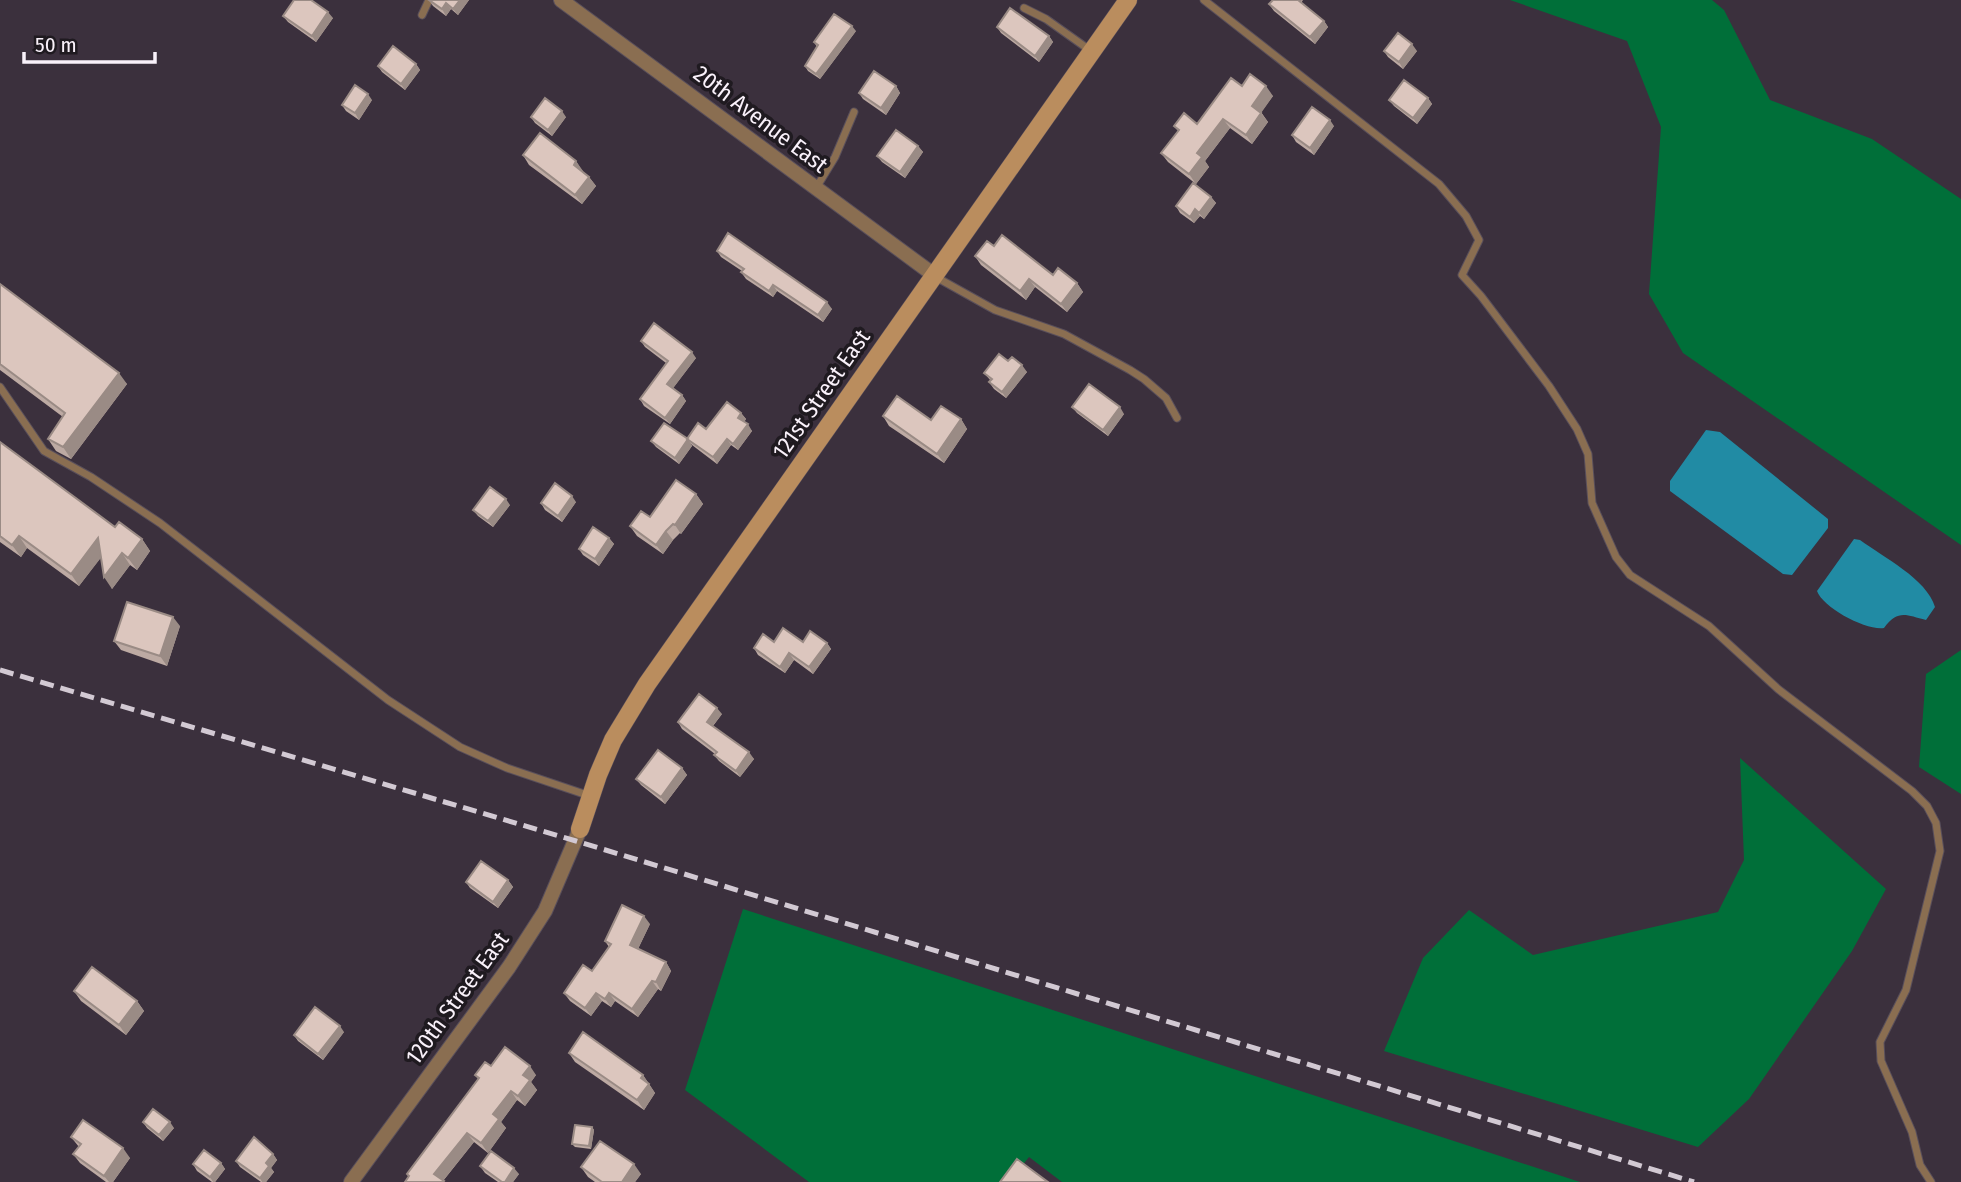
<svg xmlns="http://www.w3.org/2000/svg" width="1961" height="1182" font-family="'Fira Sans Condensed',sans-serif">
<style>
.forest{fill:#006f39}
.water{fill:#218ba4}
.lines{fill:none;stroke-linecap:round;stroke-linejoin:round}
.lane-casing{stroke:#594f5b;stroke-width:9}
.street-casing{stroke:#594f5b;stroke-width:16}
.secondary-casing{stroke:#594f5b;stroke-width:19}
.lane{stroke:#8a6e51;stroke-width:7}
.street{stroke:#8a6e51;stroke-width:14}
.secondary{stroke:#ba8d5e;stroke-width:18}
.rail{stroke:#d2c9d3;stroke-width:5;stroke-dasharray:14 7;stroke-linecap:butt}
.wall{fill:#bdaaa3}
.shaded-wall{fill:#9a8b85}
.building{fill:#dcc6be;stroke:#9a8b85;stroke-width:2}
.labels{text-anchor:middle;stroke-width:7;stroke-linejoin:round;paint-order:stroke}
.street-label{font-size:23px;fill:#f9f1fa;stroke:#1f1a20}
</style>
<rect width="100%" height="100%" fill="#3b303d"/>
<path class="forest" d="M1510,0H1712L1724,10L1770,100L1872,139L1961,199V545L1683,353L1649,294L1661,127L1627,41Z
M1961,650V794L1919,767L1926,674Z
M1740,758L1886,889L1852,951L1749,1099L1698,1147L1384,1051L1423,958L1469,910L1533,955L1718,912L1744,860Z
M743,909L1580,1182H1062L1029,1157L1009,1182H809L685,1090Z"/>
<path class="water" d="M1706,430L1720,432L1828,519V528L1792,575L1783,574L1670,491V481Z
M1854,539L1860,540C1883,557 1927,579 1935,607L1926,620C1906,615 1898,609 1884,628C1867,631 1823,608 1817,591Z"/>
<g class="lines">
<g class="lane-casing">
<path id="lane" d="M1204,0L1439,184L1466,216L1479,240L1462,275L1481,296L1549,386L1577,429L1588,454L1592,503L1616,557L1630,575L1709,626L1778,689L1912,791L1927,806L1936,823L1940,851L1906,990L1880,1042L1881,1061L1912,1132L1920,1165L1931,1182
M1024,8L1046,19L1091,51
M422,15L429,0
M816,188L835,157L854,112
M934,276L995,310L1064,334L1130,370L1144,379L1166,398L1177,418
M0,387L44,451L91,477L160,523L388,700L460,747L507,768L590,796"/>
</g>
<g class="street-casing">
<path id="street" d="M561,0L934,275
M351,1182L509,967L545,911L580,829"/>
</g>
<g class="secondary-casing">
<path id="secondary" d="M580,829L598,775L613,740L647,684L1128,0"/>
</g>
<use href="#lane" class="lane"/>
<use href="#street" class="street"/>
<use href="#secondary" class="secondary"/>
<path class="rail" d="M0,670L576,841L1694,1182"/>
</g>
<path class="wall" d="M429,0H469L458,15L451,9L446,16L433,6Z
M1303,0L1301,3L1324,21L1328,27L1315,44L1274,11L1269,4Z
M283,16L333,18L316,42L288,22Z
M997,27L1049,36L1053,42L1039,62L1001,33Z
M856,31L820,79L808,71L805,66L817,47L814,42Z
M1384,51H1417L1403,69L1388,57Z
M416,64L420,70L405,90L382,72L378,66Z
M896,86L900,93L886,115L863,99L859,93Z
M1242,86L1273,96L1261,112L1268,122L1252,144L1230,128L1205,161L1209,167L1196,184L1168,162L1161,153L1178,131L1174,126L1197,124Z
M1428,98L1432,104L1417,124L1394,106L1389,100Z
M372,100L359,120L346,111L342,105Z
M531,117H566L552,136L535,123Z
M1334,126L1314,155L1296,142L1292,135Z
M918,146L923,152L905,178L882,162L877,156Z
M523,155L576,161L582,171L589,177L596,186L582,204L529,165Z
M1211,197L1216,203L1204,219L1200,216L1194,223L1180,213L1176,206Z
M994,246L1053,275L1077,283L1083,292L1067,312L1035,287L1026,300L981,265L975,256Z
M717,251L832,309L823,322L777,291L773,297L746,279L741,272L742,271L721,257Z
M0,284L127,384L71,459L56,451L48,439L63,417L0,370Z
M641,341L696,358L673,388L682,395L686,401L670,424L644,406L640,399L666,363L645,347Z
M1008,361L1027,372L1006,398L994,389L989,382L991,381L984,373Z
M1072,407L1124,414L1108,436L1077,413Z
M741,413L746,419L744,422L752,431L738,450L731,445L717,464L692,445L687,439Z
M883,416L931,420L961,419L967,429L944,463L889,426Z
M688,439L692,446L679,464L656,447L651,441Z
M0,442L115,527L142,539L150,551L137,570L130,565L112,589L101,557L79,586L27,548L21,557L0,542Z
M696,494L703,504L681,534L680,533L673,540L663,554L637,536L630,526Z
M576,502L562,522L545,510L541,503Z
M510,505L493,527L478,516L473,510Z
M609,538L614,544L599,566L583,555L579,549Z
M180,626L167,666L121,650L114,641Z
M774,642L827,643L831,649L813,674L794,660L785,673L758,655L754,648Z
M722,714L713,726L754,759L740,777L719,761L714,755L715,754L682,729L678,722Z
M682,768L687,775L665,804L641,785L636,779Z
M508,880L513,887L498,908L470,888L466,882Z
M650,924L638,949L666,962L671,971L661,991L658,989L638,1017L615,1001L611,1007L602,1001L591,1016L570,1001L564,993L592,971L609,947L605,941Z
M74,991L137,1001L144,1011L126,1035L81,1001Z
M344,1032L323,1060L298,1041L294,1035Z
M569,1053L643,1075L655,1093L644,1110L575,1062Z
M491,1066L536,1075L531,1082L537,1090L525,1106L517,1100L501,1122L506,1128L488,1153L474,1142L443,1181L444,1182H405L409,1177L407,1174L478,1079L475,1075Z
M143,1122L174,1128L163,1141L147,1128Z
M592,1127L594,1130L591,1149L575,1147L572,1144Z
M71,1137L130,1158L113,1182H106L80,1163L73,1154L79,1147Z
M273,1154L277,1160L271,1168L274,1172L266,1182H261L240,1167L236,1161Z
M221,1163L225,1169L215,1182H212L197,1171L193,1164Z
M480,1166L519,1174L513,1182H498L485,1173Z
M581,1167L641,1174L635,1182H595L588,1177Z"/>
<path class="shaded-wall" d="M460,0H469L458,15L453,9Z
M446,3L451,9L446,16L442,9Z
M328,12L333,18L316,42L312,36Z
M1324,21L1328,27L1315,44L1310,37Z
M852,26L856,31L820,79L816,74Z
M1049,36L1053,42L1039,62L1035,56Z
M1412,44L1417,51L1403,69L1399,62Z
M416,64L420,70L405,90L401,84Z
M896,86L900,93L886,115L881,108Z
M1266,86L1273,96L1259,116L1252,106Z
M368,94L372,100L359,120L355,113Z
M1428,98L1432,104L1417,124L1413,118Z
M562,111L566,117L552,136L548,130Z
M1261,113L1268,122L1252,144L1246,135Z
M1223,119L1230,128L1205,161L1209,167L1196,184L1189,174L1197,153Z
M1330,120L1334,126L1314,155L1310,148Z
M918,146L923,152L905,178L900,172Z
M576,161L583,171L580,174L574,165Z
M589,177L596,186L582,204L575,195Z
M1211,197L1216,203L1204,219L1199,213Z
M1195,209L1200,216L1194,223L1190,217Z
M1029,279L1035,287L1026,300L1020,291Z
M1077,283L1083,292L1067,312L1061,304Z
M773,285L777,291L773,297L769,291Z
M827,302L832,309L823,322L818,315Z
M692,352L696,358L671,391L667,384Z
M1022,365L1027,372L1006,398L1002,392Z
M119,373L127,384L71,459L63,447Z
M682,395L686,401L670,424L665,418Z
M1120,407L1124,414L1108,436L1103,430Z
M741,413L746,419L743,424L738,418Z
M961,419L967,429L944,463L937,454Z
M748,424L752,431L738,450L733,444Z
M688,439L692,446L679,464L675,458Z
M727,439L731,445L717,464L713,457Z
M696,494L703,504L681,534L675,525Z
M572,496L576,502L562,522L558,516Z
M506,499L510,505L493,527L488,521Z
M666,531L673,540L663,554L656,545Z
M19,536L27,548L21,557L12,545Z
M98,538L107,550L79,586L71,574Z
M609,538L614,544L599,566L595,559Z
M142,539L150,551L137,570L128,558Z
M122,553L130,565L112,589L104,577Z
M173,617L180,626L167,666L160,656Z
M827,643L831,649L813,674L809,667Z
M789,653L794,660L785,673L780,667Z
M717,708L722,714L711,728L707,722Z
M749,752L754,759L740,777L736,771Z
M682,768L687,775L665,804L661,797Z
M508,880L513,887L498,908L493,902Z
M644,916L650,924L636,953L630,945Z
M666,962L671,971L661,991L656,982Z
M652,981L658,989L638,1017L632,1009Z
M596,993L602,1001L591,1016L585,1008Z
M609,993L615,1001L611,1007L605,999Z
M137,1001L144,1011L126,1035L119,1025Z
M340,1026L344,1032L323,1060L318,1054Z
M530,1066L536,1075L531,1082L537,1090L525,1106L518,1096L523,1075Z
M643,1075L655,1093L644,1110L637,1100L641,1078Z
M511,1091L517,1100L501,1122L506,1128L488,1153L481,1143L493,1114Z
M170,1122L174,1128L163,1141L159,1135Z
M592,1127L594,1130L591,1149L589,1146Z
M467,1133L474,1142L442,1182L434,1174Z
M123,1148L130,1158L113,1182H109L104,1176Z
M273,1154L277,1160L271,1168L274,1172L266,1182H262L260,1178L266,1163Z
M221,1163L225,1169L215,1182H213L210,1177Z
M634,1164L641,1174L635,1182H622Z
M514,1168L519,1174L513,1182H505Z"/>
<path class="building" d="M294,0H311L328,12L312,36L283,16Z
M429,0H460L453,9L446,3L442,9Z
M1273,0H1298L1324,21L1310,37L1269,4Z
M1010,8L1049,36L1035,56L997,27Z
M834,14L852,26L816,74L805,66L818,45L814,42Z
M1398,33L1412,44L1399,62L1384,51Z
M393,46L416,64L401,84L378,66Z
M874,71L896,86L881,108L859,93Z
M1250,74L1266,86L1252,106L1261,113L1246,135L1223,119L1197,153L1202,157L1189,174L1161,153L1179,130L1174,126L1184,113L1197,124L1231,78L1242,86Z
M1404,80L1428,98L1413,118L1389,100Z
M355,85L368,94L355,113L342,105Z
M545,98L562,111L548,130L531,117Z
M1312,107L1330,120L1310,148L1292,135Z
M896,130L918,146L900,172L877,156Z
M540,133L576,161L574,165L589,177L575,195L523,155Z
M1193,183L1211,197L1199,213L1195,209L1190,217L1176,206Z
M728,233L827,302L818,315L773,285L769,291L741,272L744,269L717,251Z
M1002,235L1053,275L1058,268L1077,283L1061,304L1029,279L1020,291L975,256L987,241L994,246Z
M0,284L119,373L63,447L48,439L65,413L0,364Z
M654,323L692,352L667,384L682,395L665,418L640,399L668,361L641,341Z
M999,354L1008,361L1012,357L1022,365L1002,392L989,382L992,379L984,373Z
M1089,384L1120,407L1103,430L1072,407Z
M897,396L931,420L941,406L961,419L937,454L883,416Z
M727,402L741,413L738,418L748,424L733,444L727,439L713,457L687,439L698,423L706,429Z
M664,423L688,439L675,458L651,441Z
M0,442L115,527L119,522L142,539L128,558L122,553L104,577L98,538L71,574L19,536L12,545L0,536Z
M676,480L696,494L675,525L673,524L666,531L656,545L630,526L641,511L650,517Z
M555,483L572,496L558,516L541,503Z
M490,487L506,499L488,521L473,510Z
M593,527L609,538L595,559L579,549Z
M127,602L173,617L160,656L114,641Z
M783,628L803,642L810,631L827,643L809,667L789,653L780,667L754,648L763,634L774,642Z
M699,694L717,708L707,722L749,752L736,771L714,755L717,752L678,722Z
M658,750L682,768L661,797L636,779Z
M481,861L508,880L493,902L466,882Z
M622,905L644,916L630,945L666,962L656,982L652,981L632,1009L609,993L605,999L596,993L585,1008L564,993L583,965L592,971L611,944L605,941Z
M92,967L137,1001L119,1025L74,991Z
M315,1007L340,1026L318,1054L294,1035Z
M583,1032L643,1075L641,1078L649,1084L637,1100L569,1053Z
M505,1047L530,1066L523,1075L530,1080L518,1096L511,1091L493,1114L499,1119L481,1143L467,1133L434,1174L444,1181L443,1182H405L409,1176L407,1174L479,1078L475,1075L485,1062L491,1066Z
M153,1109L170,1122L159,1135L143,1122Z
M83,1120L123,1148L104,1176L73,1154L81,1144L71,1137Z
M575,1125L592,1127L589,1146L572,1144Z
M254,1137L273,1154L266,1163L269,1166L260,1178L236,1161Z
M600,1141L634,1164L622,1182H602L581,1167Z
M204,1150L221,1163L210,1177L193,1164Z
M491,1151L514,1168L505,1182H502L480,1166Z
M1017,1159L1048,1182H1000Z"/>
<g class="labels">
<g class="street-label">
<text transform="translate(761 119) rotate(37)" y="8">20th Avenue East</text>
<text transform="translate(821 394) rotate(-55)" y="8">121st Street East</text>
<text transform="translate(457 998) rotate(-54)" y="8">120th Street East</text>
</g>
</g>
<path d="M24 52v10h131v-10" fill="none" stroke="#f9f1fa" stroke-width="3.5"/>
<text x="35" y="52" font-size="21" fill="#f9f1fa" stroke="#1f1a20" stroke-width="5" paint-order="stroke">50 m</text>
</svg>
